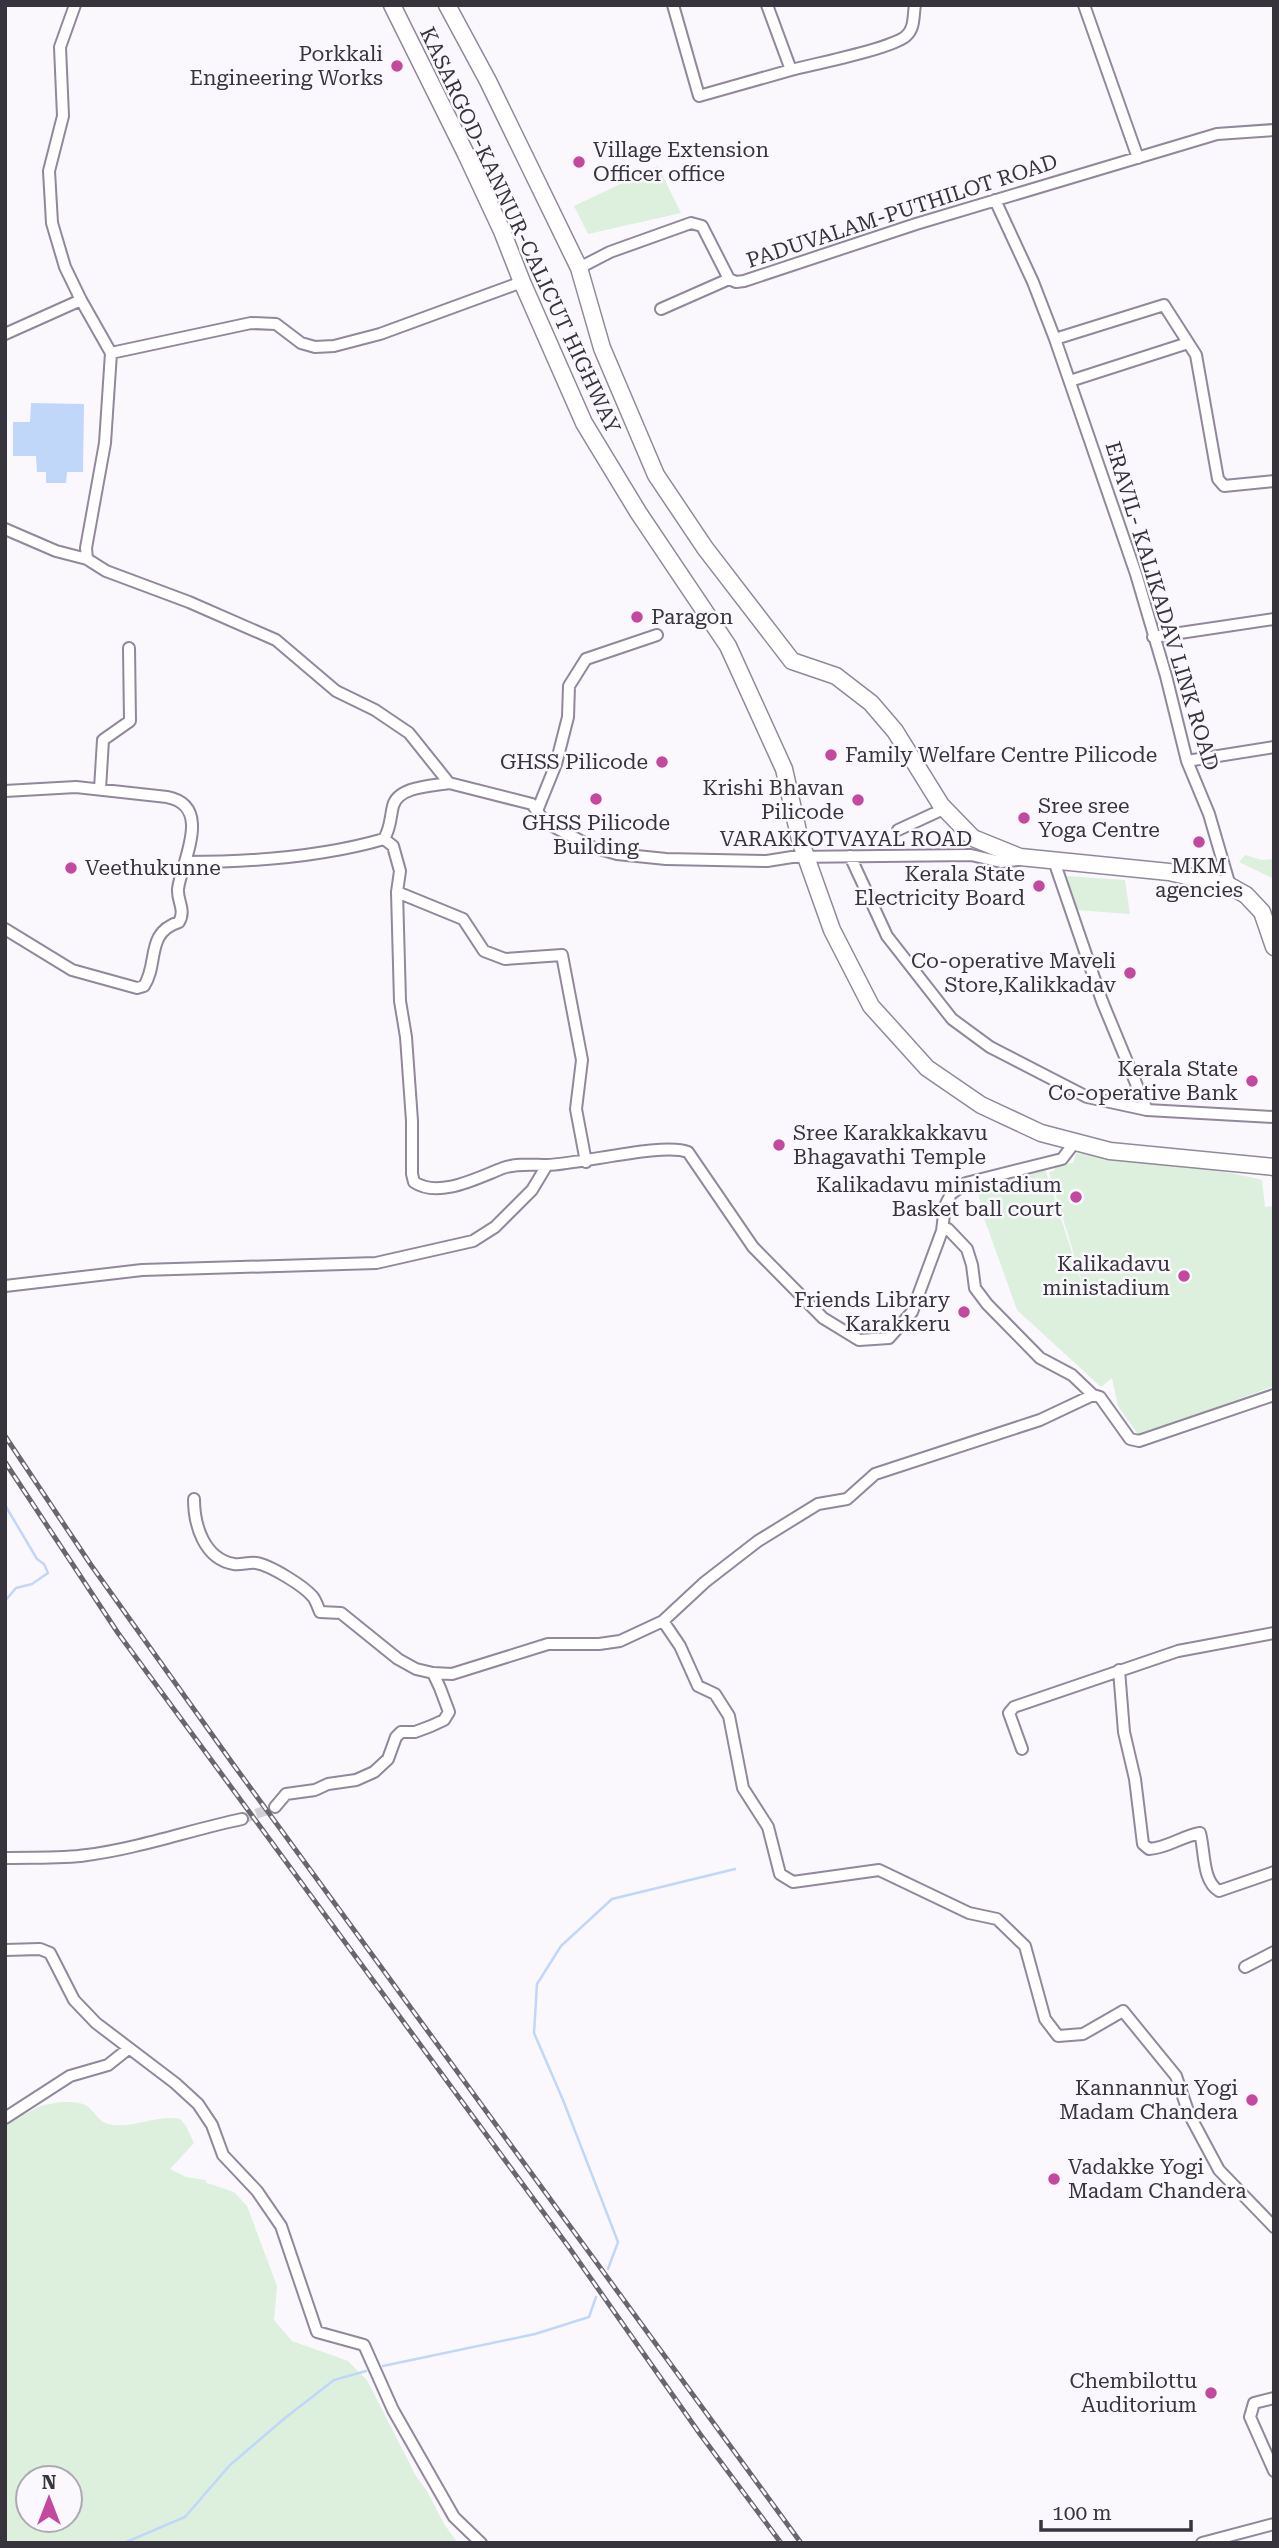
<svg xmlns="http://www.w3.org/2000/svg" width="1279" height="2548" font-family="'Roboto Serif',serif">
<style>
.green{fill:#dcf0dd;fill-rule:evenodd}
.water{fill:#c1d7fa}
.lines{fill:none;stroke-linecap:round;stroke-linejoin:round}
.stream{stroke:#c1d7fa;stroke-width:2.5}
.minor-tunnel{stroke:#d3d1d7;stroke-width:10;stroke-dasharray:10 5;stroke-linecap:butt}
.minor-casing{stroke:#91889c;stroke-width:14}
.highway-casing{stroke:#91889c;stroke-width:19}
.minor{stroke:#fff;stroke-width:10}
.highway{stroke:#fff;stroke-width:16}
.rail-casing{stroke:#6a666e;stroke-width:5}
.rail{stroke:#faf8fd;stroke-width:2.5;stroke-dasharray:8;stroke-linecap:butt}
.poi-dot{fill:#c2499e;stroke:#faf8fd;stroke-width:2.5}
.labels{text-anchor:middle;stroke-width:5;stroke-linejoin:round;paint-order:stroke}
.poi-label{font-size:21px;fill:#38343d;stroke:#faf8fd;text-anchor:end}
.street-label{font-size:21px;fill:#38343d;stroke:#faf8fd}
</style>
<rect width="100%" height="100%" fill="#faf8fd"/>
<path class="green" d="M658,166L681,213L588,234L574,206Z
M1245,855L1261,860L1274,859V879L1239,862Z
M1067,876L1125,880L1130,914L1075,910Z
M1076,1153C1138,1163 1202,1164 1262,1180L1265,1207L1274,1206V1386L1139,1436L1118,1406L1112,1378L1101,1387L1017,1310L984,1218L976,1185L1045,1169L1090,1308L1049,1172L1054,1171L1055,1166L1073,1163Z
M60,2102C68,2102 79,2101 87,2106C95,2112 98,2121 108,2124C132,2130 156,2114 180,2119L186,2126L194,2143L170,2169L186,2177L205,2180L207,2183L234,2192L247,2206L277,2286L274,2320L292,2341L348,2361L367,2380L416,2476L427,2491L444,2524L458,2543H5V2125L40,2106ZM70,2478V2520H28V2478Z"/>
<path class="water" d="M31,403L84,404L83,472H67L66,483H46V472H37L36,456H13V422H30Z"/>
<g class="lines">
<path class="stream" d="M5,1505L37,1559L44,1564L48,1573L32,1584L16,1588L5,1601
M608,2269L618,2242L563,2100L534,2033L537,1984L561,1946L612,1899L735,1869
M383,2366L535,2334L589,2317L596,2297
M124,2543L185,2517L230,2465L285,2418L334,2380L366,2371"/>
<path class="minor-tunnel" d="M242,1819L275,1807"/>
<g class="minor-casing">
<path id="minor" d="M75,5L60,47L63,116L49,171L52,223L65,267L81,300L111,353L251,323L276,324L301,343L315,347L334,346L380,334L522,282
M673,5L699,96L791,70L767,5
M1084,5L1138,158
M791,70C814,64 891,49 906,36C915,28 913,16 915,5
M995,200L1033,282L1055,339L1164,305L1196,355L1218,479L1224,486L1274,481
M579,268L610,252L691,223L702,226L729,279L736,282L744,281L916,224L1217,134L1274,130
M661,309L729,279
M5,334L81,300
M1055,339L1136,574L1166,676L1187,761L1209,814L1230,886
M111,353L105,443L86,548L87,559L106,571L189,602L276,640L336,691L375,710L409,733L449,783L532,804L545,822L592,847L617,854L666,859L767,861L792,857L971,855L1001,862L1018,860L1020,857
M1070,381L1188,343
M5,529L56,551L87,559
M1153,637L1274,619
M1187,761L1274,747
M100,789L103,740L130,721L129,648
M5,791L76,787L167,797C214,806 181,863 178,889C177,901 186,910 179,922C145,933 159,963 144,986L137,988L72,970L5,929
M537,811L556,764L568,717L569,686L586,659L657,635
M898,830L937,812L941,805
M384,839L393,846L400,871L397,892L400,1001L406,1037L412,1121V1174L414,1182C439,1199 479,1177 503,1168C517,1163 533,1165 547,1165
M850,856L887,936L952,1019L990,1047L1087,1097L1147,1110L1274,1117
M1054,861L1102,1001L1147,1110
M186,862C251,862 322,857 384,839C391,827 390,818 393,806C398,786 433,786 449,783
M397,892L463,919L484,951L505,959L562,955L582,1060L576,1109L586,1162
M942,1231L948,1229L967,1249L972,1265L975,1288L987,1304L1040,1358L1072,1375L1093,1395
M5,1286L142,1270L376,1263L473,1241L495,1227L532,1190L547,1165C581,1164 664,1142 688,1152L753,1247L823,1318L859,1340L889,1338L912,1312L942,1231L945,1206L951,1194L966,1183L1062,1159L1075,1142
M194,1499C194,1525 204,1559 234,1564C241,1565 249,1562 256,1563C270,1565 304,1586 313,1597C316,1601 318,1607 320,1612L341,1613L398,1659L416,1669L433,1673L452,1674L548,1644H599L620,1641L663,1621L705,1582L758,1541L818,1504L847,1499L875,1474L1040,1420L1093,1395L1100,1397L1130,1439L1139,1441L1274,1395
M663,1621L680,1646L698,1686L715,1694L729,1716L743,1788L768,1827L780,1874L793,1882L879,1870L969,1913L997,1919L1025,1946L1045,2019L1058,2036L1083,2034L1123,2011L1176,2076L1189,2114L1219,2170L1274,2227
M1119,1670L1124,1732L1135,1779L1143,1844L1149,1849C1168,1848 1182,1836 1200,1833C1205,1851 1202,1881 1219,1891L1274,1872
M1022,1749L1009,1713L1014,1707L1178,1651L1274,1633
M275,1807L286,1794L315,1790L328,1784L356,1780L374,1772L388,1759L396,1737L401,1732H415L431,1726L444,1720L449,1712L440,1688L433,1673
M5,1858C33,1857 60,1859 87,1855C140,1848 190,1830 242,1819
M5,1950L40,1949L50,1953L74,2000L96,2023L175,2083L198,2104L212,2125L223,2155L257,2191L281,2226L317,2332L364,2345L393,2410L454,2517L481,2543
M1245,1967L1274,1952
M5,2118L70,2076L108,2065L128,2049
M1274,2398L1254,2403L1250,2417L1274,2471
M1202,2543L1274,2524"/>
</g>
<g class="highway-casing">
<path id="highway" d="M392,5L466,154L502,231L522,282L584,423L638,512L728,646L784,769L800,840L832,930L871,1006L927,1068L981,1105L1041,1133L1110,1151L1274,1167
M447,5L488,81L579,268L602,348L656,475L705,548L792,661L836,676L871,703L895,731L941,805L973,838L1020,857L1169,872L1230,886L1246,895L1262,912L1274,947"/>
</g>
<use href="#minor" class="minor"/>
<use href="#highway" class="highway"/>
<g class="rail-casing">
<path id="rail" d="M5,1436L91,1565L233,1764L801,2543
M5,1462L118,1633L568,2246L700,2434L781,2543"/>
</g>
<use href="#rail" class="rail"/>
</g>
<g class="poi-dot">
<circle cx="397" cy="66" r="7"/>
<circle cx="579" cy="162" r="7"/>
<circle cx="637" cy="617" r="7"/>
<circle cx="831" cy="755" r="7"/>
<circle cx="662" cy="762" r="7"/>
<circle cx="596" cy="799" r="7"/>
<circle cx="858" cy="800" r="7"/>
<circle cx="1024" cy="818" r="7"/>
<circle cx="1199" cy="842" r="7"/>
<circle cx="71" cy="868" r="7"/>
<circle cx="1039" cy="886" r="7"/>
<circle cx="1130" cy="973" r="7"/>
<circle cx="1252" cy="1081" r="7"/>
<circle cx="779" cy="1145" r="7"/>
<circle cx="1076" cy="1197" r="7"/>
<circle cx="1184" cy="1276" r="7"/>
<circle cx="964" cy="1312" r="7"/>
<circle cx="1252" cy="2100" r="7"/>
<circle cx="1054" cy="2179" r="7"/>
<circle cx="1211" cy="2393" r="7"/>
</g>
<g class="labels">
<g class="poi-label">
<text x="383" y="61">Porkkali<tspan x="383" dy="24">Engineering Works</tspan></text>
<text x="593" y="157" text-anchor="start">Village Extension<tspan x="593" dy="24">Officer office</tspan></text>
<text x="651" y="624" text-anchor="start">Paragon</text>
<text x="845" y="762" text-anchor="start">Family Welfare Centre Pilicode</text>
<text x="648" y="769">GHSS Pilicode</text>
<text x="844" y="795">Krishi Bhavan<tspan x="844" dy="24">Pilicode</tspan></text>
<text x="1038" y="813" text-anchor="start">Sree sree<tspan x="1038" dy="24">Yoga Centre</tspan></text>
<text x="596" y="830" text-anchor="middle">GHSS Pilicode<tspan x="596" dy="24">Building</tspan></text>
<text x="1199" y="873" text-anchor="middle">MKM<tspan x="1199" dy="24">agencies</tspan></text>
<text x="85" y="875" text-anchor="start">Veethukunne</text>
<text x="1025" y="881">Kerala State<tspan x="1025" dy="24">Electricity Board</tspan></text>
<text x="1116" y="968">Co-operative Maveli<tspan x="1116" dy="24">Store,Kalikkadav</tspan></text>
<text x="1238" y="1076">Kerala State<tspan x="1238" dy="24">Co-operative Bank</tspan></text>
<text x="793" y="1140" text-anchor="start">Sree Karakkakkavu<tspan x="793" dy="24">Bhagavathi Temple</tspan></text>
<text x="1062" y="1192">Kalikadavu ministadium<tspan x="1062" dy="24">Basket ball court</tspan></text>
<text x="1170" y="1271">Kalikadavu<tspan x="1170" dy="24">ministadium</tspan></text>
<text x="950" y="1307">Friends Library<tspan x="950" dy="24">Karakkeru</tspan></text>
<text x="1238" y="2095">Kannannur Yogi<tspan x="1238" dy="24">Madam Chandera</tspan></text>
<text x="1068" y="2174" text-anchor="start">Vadakke Yogi<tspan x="1068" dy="24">Madam Chandera</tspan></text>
<text x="1197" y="2388">Chembilottu<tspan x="1197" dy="24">Auditorium</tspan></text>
</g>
<g class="street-label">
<text transform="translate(902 211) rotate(-18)" y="7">PADUVALAM-PUTHILOT ROAD</text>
<text transform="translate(520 230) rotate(65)" y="7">KASARGOD-KANNUR-CALICUT HIGHWAY</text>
<text transform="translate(1162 606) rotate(73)" y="7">ERAVIL- KALIKADAV LINK ROAD</text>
<text x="846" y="846">VARAKKOTVAYAL ROAD</text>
</g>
</g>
<rect width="1279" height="2548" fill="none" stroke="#38343d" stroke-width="14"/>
<g transform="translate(49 2499)"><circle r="33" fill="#faf8fd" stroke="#acaab0" stroke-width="2"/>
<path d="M0-5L12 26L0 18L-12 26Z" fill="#c2499e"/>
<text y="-10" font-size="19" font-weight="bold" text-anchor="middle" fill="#38343d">N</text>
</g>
<path d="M1041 2520v10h150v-10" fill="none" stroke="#38343d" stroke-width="3.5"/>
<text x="1052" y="2520" font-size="21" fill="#38343d" stroke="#faf8fd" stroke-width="5" paint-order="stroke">100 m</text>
</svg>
